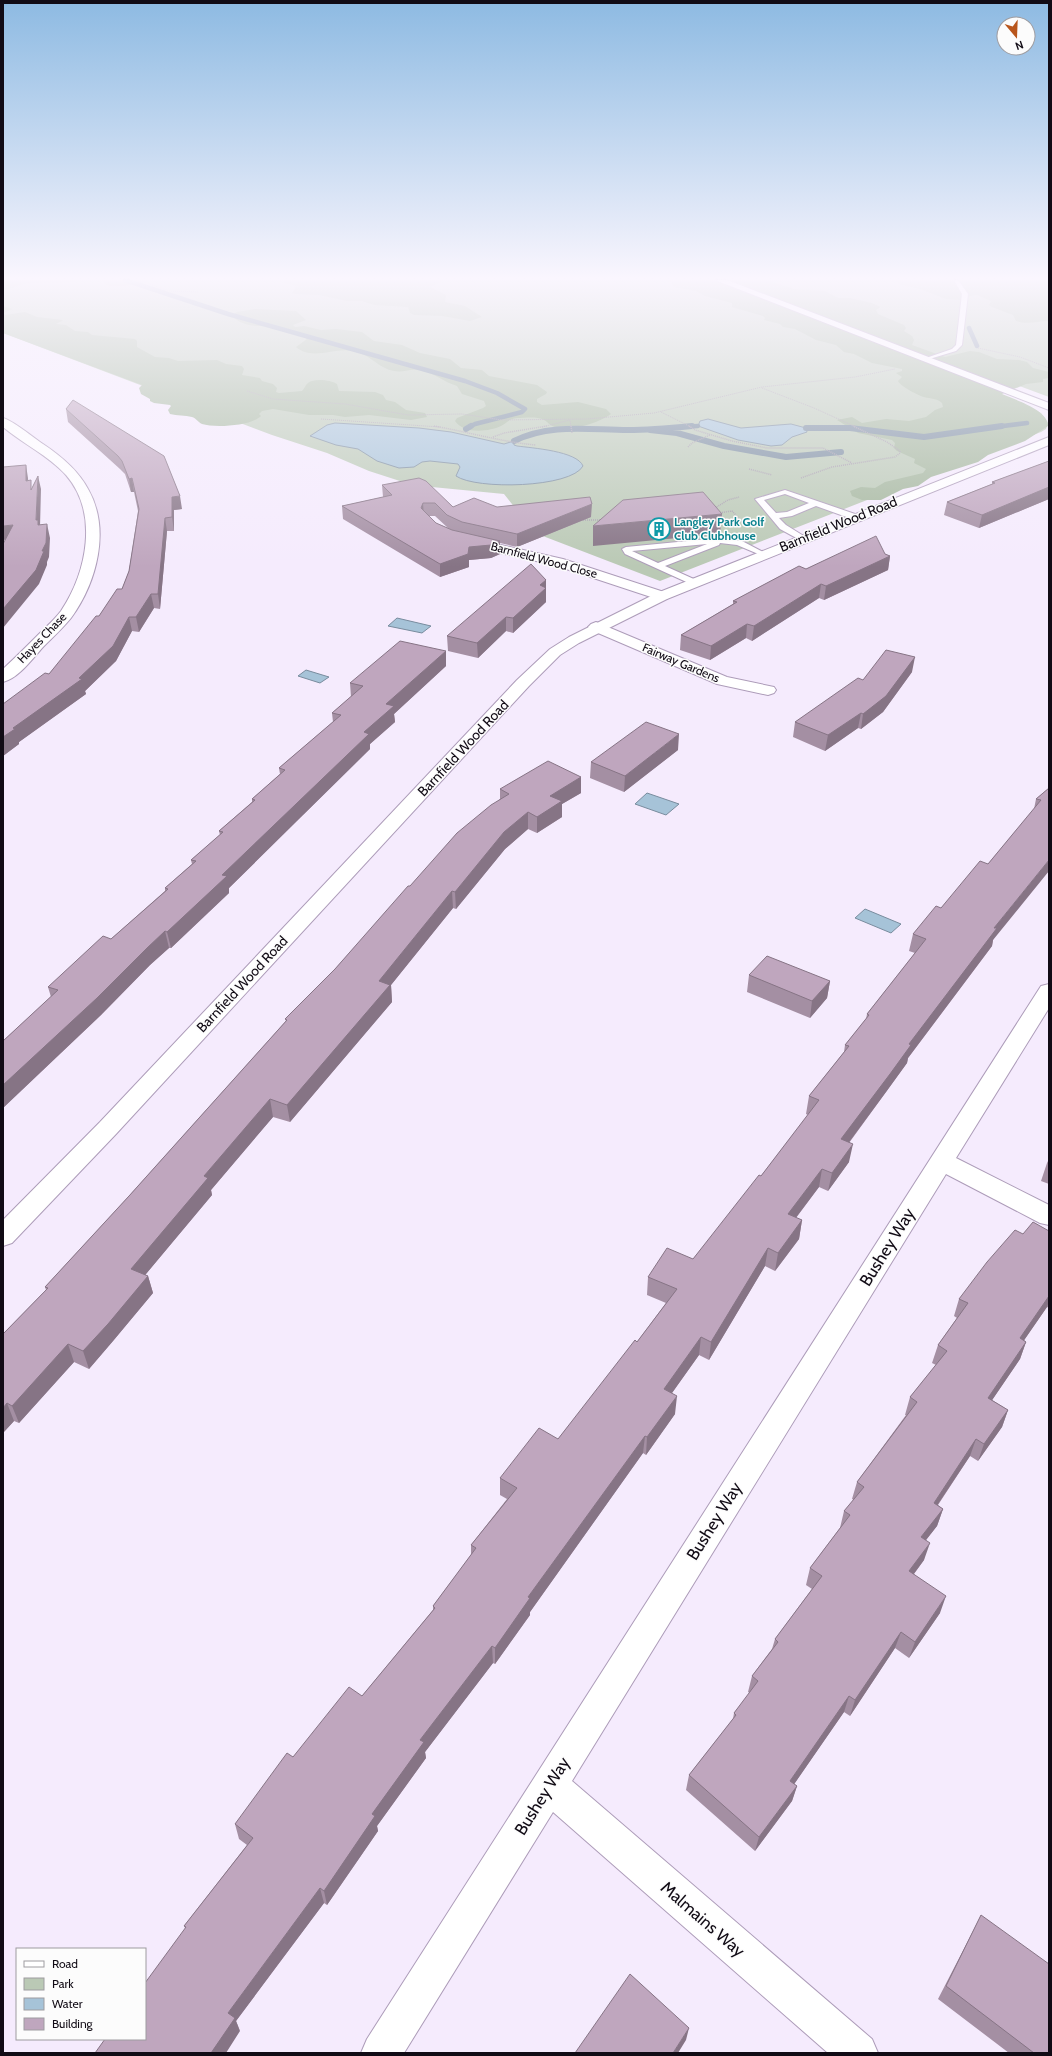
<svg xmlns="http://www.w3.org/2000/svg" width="1052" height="2056" font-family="Cabin,sans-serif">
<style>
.green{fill:#bac9b5}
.forest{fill:#a3b69c}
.water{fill:#a6c3d8;stroke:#798c9e}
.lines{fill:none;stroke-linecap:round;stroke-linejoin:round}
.stream-far1{stroke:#798c9e;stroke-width:4.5}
.stream{stroke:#798c9e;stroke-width:6}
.lane-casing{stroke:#ad9cb9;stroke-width:2}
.street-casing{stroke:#ad9cb9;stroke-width:2}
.secondary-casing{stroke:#ad9cb9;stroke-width:2}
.path-far1{stroke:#a79ead;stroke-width:1;stroke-dasharray:1 1;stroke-linecap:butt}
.path{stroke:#a79ead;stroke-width:1.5;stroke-dasharray:1 1;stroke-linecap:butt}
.lane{fill:#fff;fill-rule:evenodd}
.street{fill:#fff;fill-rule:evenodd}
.secondary{fill:#fff;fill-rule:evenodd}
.wall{fill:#a48fa3;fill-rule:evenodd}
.shaded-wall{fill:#867485}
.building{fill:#bfa6be;stroke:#867485}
.labels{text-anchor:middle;stroke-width:3;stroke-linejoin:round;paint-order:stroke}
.far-culture-label{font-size:12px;font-weight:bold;fill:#0d838f;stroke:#fcfcfc;text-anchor:start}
.far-street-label{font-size:12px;fill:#110b15;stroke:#fcfcfc}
.street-label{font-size:14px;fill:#110b15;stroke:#fcfcfc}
.near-street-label{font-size:17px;fill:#110b15;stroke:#fcfcfc}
</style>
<rect width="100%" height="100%" fill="#f5ebfd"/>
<path class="green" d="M3,280H705L1022,403L1041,413L1048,423L1046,429L1041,432L660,581L535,533L504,494L432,487L403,482L369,471L327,453L272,435L3,333Z
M737,280H1049V397Z"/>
<path class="forest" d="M3,280H82C67,284 46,281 31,283C21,283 13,289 3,290Z
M102,280H155L125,286H109L105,284Z
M282,280H445L430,287L446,295L445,302L465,306L482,317L470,321L442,316L414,315L410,313L408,307L374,305L362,301H347L319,295L295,294L292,293L296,286L285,283Z
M661,280H766L794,289L825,291L838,298H850L872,303L880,307L876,310L878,314L904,325L906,328L904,331L912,336L914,340L912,345L945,357L970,351L979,352L997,359L1019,360L1027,362L1033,368L1049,372V378L1043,379V382L1026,384L1002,394C1013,399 1049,410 1048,426L1025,441L988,455L978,462L931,477L918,486L903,489L881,500H862L852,496L850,491L861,487L875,488L885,482L923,473L926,469L914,463L915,459L897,451L894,448L895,443L892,440L858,433L837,420L852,417L862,423L886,419L909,421L926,417L935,410L943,407L942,403C937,398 931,399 924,397C919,396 900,386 898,381L902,377L896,373L902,371V369L872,363L854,354L844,352L836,345L816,340L795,329L783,327L780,324L764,320L765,318L763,316L732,307V303L705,296L696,291L674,287L671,282Z
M892,280H1049V321C1037,321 1028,325 1016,321L1013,315L992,307L989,305L991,301L977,295L970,296L961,300L946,299L920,289L902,285Z
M3,306L12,309L4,313L5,315L25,312L37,317L63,320L62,321L56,324L66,325L75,331L88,332L92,335L135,339L137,341V347L155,357L169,358L178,361L217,360L226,364L242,366L244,369L242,375L260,378L262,381L273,384L277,388L276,392L279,393L302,391C305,388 305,385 308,383C314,378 331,380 337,384L339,391L375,392L383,395L386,400L395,402L406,410L425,413L427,417L411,420L369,415L345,417L333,415H309L273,409L262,411L259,414L261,416C251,426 215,428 202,424C198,422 196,418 192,417C185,415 177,416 170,414L168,410L171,406L170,405L154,403L150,401V399L141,394L139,388L142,385L3,333Z
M255,309L296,311L306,320L293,325L295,327L304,326L321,330L336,329L362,332L374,341L402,345L420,353L450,359L461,368L482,370L489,376L537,385L547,392L546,394L537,399V402L542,405L578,402L606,409L611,414C597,424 572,431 555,427C550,426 548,422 544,420C537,416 525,418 517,418C508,419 507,423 501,426C488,432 464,434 455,421L457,418L483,408L486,406L484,401L462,394L457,386C444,382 436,374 421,370C412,368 403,373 394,371C378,368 370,354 353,351C335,347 312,361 296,347L307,339C302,336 294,331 288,329C271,323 245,332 232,315L237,312Z"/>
<path class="water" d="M708,419L741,428L791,424L806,428L807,432L792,437L782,445L771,446L738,440L698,426L700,421Z
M335,423L419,428L451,432L504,444L514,441V445L517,446C532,448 577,451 583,466C571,488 476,490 456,476L460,467L458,464L430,461L422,462L414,467L399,468L377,461L358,449L336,445L310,436L327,425Z
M397,618L431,626L422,633L388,626Z
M306,670L329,677L320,683L298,676Z
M647,793L679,804L666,815L635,804Z
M865,909L901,924L891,933L855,918Z"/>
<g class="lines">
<path class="stream-far1" d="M125,280L228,314L465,381L497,393L525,409L522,412L475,424L469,427
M969,328L977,346
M680,427L698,426
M995,427L1027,423"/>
<path class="stream" d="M806,428H850L924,437L1002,426
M466,429L471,426
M650,430L677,433L724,446L786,457L841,452
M514,441C550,423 589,430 628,430C650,430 671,428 692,426"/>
<g class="lane-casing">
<path id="lane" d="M954,280H958L968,294L962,345L956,351L926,360V358L952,349L956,345L962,294Z
M785,490L858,515L859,517L852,519L816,506L792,516L779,518L786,525L807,538L800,540L780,529L755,499ZM785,494L809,503L787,512L776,513L764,500Z
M719,538L742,541L767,554L763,556L737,545L720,543L719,545L665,566L696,580L697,582L693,585L625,554L622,549L626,547ZM707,544L658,563L632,551Z"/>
</g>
<g class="street-casing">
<path id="street" d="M3,418C12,420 34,438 43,444C61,456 78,470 88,489C111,529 97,582 71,618C63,628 53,637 44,646C33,658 19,678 3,682V669C16,657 28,645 40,633C47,626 55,619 61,611C87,572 99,513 66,475C48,455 23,444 3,427Z
M470,538L563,559L667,593L669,596L667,599H657L554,565L465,545L463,542L465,539Z
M596,622L727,677L774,687L776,690L774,693L768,695L717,684L591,630L588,627L591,624Z
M1049,984V1008L956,1158L1049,1205V1225L1040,1223L946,1174L572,1781L872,2039L878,2053H828L553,1812L404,2053H361L367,2039L1041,986Z"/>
</g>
<g class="secondary-casing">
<path id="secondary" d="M715,280H727L1049,403V410Z
M1049,437V445L667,599L579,643L560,655L529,686L116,1134L12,1243L3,1246V1220L100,1122L517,680L550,649L569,637L657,593Z"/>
</g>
<path class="path-far1" d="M3,280H21
M139,280L168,291L198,292
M689,280L700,284
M929,280L938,281
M978,348L1020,357L1049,368
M762,388L814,408L856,427
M247,391L273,399L345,404L408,415L462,414L502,420L587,419L654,413L762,387L855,377L895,369
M661,412L691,427
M321,419L440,427
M542,427L570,420L571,427"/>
<path class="path" d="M434,426C468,432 502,442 536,445
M571,426L572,433
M689,426L695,430L732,441L767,448H823L852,463
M493,437L504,433L547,426
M688,447L692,443L710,435
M749,469L772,475
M801,478L832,467L895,457L900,453V451L887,442L853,426
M715,508L728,500L739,497
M718,513L732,511L743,523
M579,520H602"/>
<use href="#lane" class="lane"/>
<use href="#street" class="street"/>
<use href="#secondary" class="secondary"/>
</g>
<path class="wall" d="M66,409L182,509L174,510V531H167L160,609L154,608L139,632L132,631L116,661L85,691L86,694L19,742V744L3,756V704L49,674L99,616L122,589L129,571L138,511L134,492H131L125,474L120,469L68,422Z
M1049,461V499L979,528L944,515L947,502L992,484V482Z
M382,485L453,507H497L591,517L517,547L500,543V554L491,558L469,560V567L440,577L343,519L342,506L383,497ZM429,516H435L448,528L455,531L436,523Z
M885,554L890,556L888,570L824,600L819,598L752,641L746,638L710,660L680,650L681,635L733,604V601L806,569Z
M546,580V602L513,633L506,631L478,658L448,651L447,636Z
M446,651V666L394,714L395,722L370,744V749L229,888V893L171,948H169L150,965L101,1015L3,1108V1041L51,997L48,987L111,939L165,891V888L192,864L191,860L220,835L219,831L252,802V799L280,774L279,768L333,722L332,713L351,697L350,683Z
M912,672L883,712L861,729L858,728L825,751L793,737L795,722L863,680Z
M678,750L624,792L590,778L591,762Z
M581,777V793L562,804V817L537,833L528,829L505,849L456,909L453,908L391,985L392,1002L290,1122L273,1117L211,1190L212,1195L145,1275L148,1276L153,1293L113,1341L89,1369L74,1362L19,1423L14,1421L3,1433V1334L46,1290L45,1287L129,1196L286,1021L285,1019L335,969L410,886L500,799V789Z
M1049,788L993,940L992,946L908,1058L907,1063L886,1092L849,1143V1162L828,1191L819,1187L796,1218L802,1220L799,1239L775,1271L765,1266L709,1360L699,1355L672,1393L675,1414L646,1455L643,1453L530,1612V1615L495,1664L493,1663L425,1752L426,1758L377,1826L378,1831L327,1905L324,1903L236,2021L240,2031L184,1926L247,1845L239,1839L235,1824L293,1757L362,1696L433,1610V1606L471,1555V1545L507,1499L500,1495V1478L558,1439L637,1342L666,1303L647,1295L648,1277L693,1259L761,1176L808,1115L806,1114L809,1096L844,1052L845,1045L866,1019L867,1014L915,953L909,951L913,934L988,864L1034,809L1036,799Z
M749,975L830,981L827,998L810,1018L747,992Z
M1049,1159V1184L1041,1181L1047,1163Z
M1049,1231V1308L1047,1307L1024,1340L1026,1342L1020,1359L992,1400L1008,1410L1002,1427L978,1461L970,1456L938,1505L943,1509L937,1526L926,1540L924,1560L914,1574L940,1613L909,1658L895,1648L850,1716L844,1712L794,1784L797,1786L792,1801L755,1851L686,1790L689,1775L733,1719L734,1713L750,1693L748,1692L752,1676L772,1649L775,1639L812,1589L806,1585L810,1568L840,1528L844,1511L854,1500L852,1499L857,1482L906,1415H905L910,1397L936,1365L932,1363L938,1345L957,1318L954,1316L959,1299L1023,1234Z
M981,1915L1049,2053H1009L938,1999L974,1929Z"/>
<path class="shaded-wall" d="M26,465L28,478L29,494L26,481Z
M38,476L41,489L40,527L41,538L36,520Z
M132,478L134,492H131L129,479Z
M1049,487V499L979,528L982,515Z
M180,496L182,509L174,510V531L172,517V497Z
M423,503L424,516L421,508Z
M592,504L591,517L517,547V534Z
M722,514L720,534L593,546V526Z
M165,518L167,531L160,609L158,594Z
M47,524L50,538L49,557L47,562V565L39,584L3,628V609L42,551Z
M13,525L16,539L3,540V526Z
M500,541V554L491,558L469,560V567L440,577V564L469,547Z
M890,556L888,570L824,600L826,586Z
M546,580V602L513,633V618L540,585Z
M821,584L819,598L752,641L754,626Z
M151,594L154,608L139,632L136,617Z
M129,617L132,631L116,661L85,691L86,694L19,742V744L3,756V737L13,728L79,678Z
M506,617V631L478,658L477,643Z
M747,624L746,638L710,660L711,646Z
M446,651V666L394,714L395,722L370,744V749L229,888V893L171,948L167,932L386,704Z
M915,657L912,672L883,712L861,729L863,714Z
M861,713L858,728L825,751L828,735Z
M679,734L678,750L624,792L625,776Z
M581,777V793L562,804V817L537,833V817L550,796Z
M528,812V829L505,849L456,909L455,892L504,832Z
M1049,860V871L993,940L992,946L908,1058L907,1063L886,1092L838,1157L841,1139L909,1044L994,928Z
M452,891L453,908L391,985L392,1002L290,1122L287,1105L379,981Z
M165,931L169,948L150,965L101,1015L3,1108V1085L147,948Z
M830,981L827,998L810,1018L812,1001Z
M270,1099L273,1117L211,1190L212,1195L136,1286L131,1269L204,1176Z
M853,1144L849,1162L828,1191L832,1173Z
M822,1169L819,1187L785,1232L788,1214Z
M802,1220L799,1239L775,1271L778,1253Z
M768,1248L765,1266L709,1360L711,1342Z
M148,1276L153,1293L113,1341L89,1369L83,1351Z
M1049,1296V1301L1047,1307L1014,1355L1020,1338Z
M701,1337L699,1355L662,1407L664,1389Z
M1026,1342L1020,1359L982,1415L988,1398Z
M68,1344L74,1362L19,1423L12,1406Z
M677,1396L675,1414L646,1455L647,1437Z
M7,1403L14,1421L3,1433V1408Z
M1008,1410L1002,1427L978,1461L984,1444Z
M645,1436L643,1453L530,1612V1615L495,1664V1648L528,1597Z
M976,1439L970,1456L928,1519L934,1503Z
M943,1509L937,1526L915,1554L921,1537Z
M930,1543L924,1560L904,1587L909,1571Z
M946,1596L940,1613L909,1658L915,1642Z
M901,1632L895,1648L850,1716L855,1700Z
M492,1646L493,1663L425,1752L426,1758L377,1826L378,1831L327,1905L324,1891L372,1814L420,1740Z
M849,1696L844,1712L786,1796L790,1781Z
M797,1786L792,1801L755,1851L759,1837Z
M320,1888L324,1903L236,2021L240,2031L226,2053H211L228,2013Z
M689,2028L686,2040L678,2053H673Z"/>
<path class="building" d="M73,400L164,456L180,496L172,497V517L165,518L158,594H151L136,617H129L113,646L79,678L82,679L13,728L15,729L3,737V704L45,673L49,674L96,616H99L117,589H122L129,571L139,509L132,478L129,479L122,461L118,456L66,409Z
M1049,461V487L982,515L947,502L995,483L992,482Z
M26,465V481L31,480V490L38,476L36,520H38V525L47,524L46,543L42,551H44L36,570L3,609V544L13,525L3,526V467Z
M419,478L426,481L453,507L474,498L497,507L590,497L592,504L517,534L462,522L447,515L435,503H423L421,508L436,523L452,530L500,541L491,545L469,547L468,554L440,564L342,506L392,495L382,485Z
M703,492L722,514L593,526L623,500Z
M876,536L885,554L890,556L826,586L821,584L754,626L747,624L711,646L681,635L737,602L733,601L799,566L806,569Z
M531,564L546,580L540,585L546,588L513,618L506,617L477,643L447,636Z
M400,641L446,651L386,704L394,706L364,732L369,734L222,875L227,876L167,932L165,931L147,948L97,998L3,1085V1041L58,990L48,987L103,936L111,939L168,889L165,888L196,861L191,860L223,832L219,831L255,800L252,799L285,770L279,768L341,715L332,713L363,686L350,683Z
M886,650L915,657L886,696L863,714L861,713L828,735L795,722L858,678L863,680Z
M646,722L679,734L625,776L591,762Z
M548,761L581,777L550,796L562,801L537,817L528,812L504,832L455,892L452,891L379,981L390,985L287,1105L270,1099L204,1176L208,1178L131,1269L148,1276L108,1324L83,1351L68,1344L12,1406L7,1403L3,1408V1334L48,1288L45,1287L129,1196L287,1020L285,1019L335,969L408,886H410L457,833L491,805L509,794L500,789Z
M1049,788V860L994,928H997L909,1044L911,1045L890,1074L841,1139L853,1144L832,1173L822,1169L788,1214L802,1220L778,1253L768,1248L711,1342L701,1337L664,1389L677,1396L647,1437L645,1436L528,1597L530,1598L495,1648L492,1646L420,1740L424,1742L372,1814L375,1816L324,1891L320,1888L228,2013L235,2018L211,2053H95L105,2039H145V1983L186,1927L184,1926L253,1838L235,1824L287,1753L293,1757L349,1687L362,1696L435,1608L433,1606L476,1548L471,1545L517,1488L500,1478L539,1428L558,1439L635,1340L637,1342L677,1289L648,1277L667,1248L693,1259L759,1175L761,1176L819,1100L809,1096L849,1046L845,1045L869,1015L867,1014L926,939L913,934L936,906L941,908L980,861L988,864L1041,800L1036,799Z
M767,956L830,981L812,1001L749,975Z
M1033,1222L1049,1231V1296L1020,1338L1026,1342L988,1398L1008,1410L984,1444L976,1439L934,1503L943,1509L921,1537L930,1543L909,1571L946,1596L915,1642L901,1632L855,1700L849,1696L790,1781L797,1786L759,1837L689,1775L736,1715L734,1713L758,1681L752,1676L778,1642L775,1639L822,1576L810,1568L850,1515L844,1511L864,1487L857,1482L917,1402L910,1397L947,1351L938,1345L968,1303L959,1299L987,1262L1015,1230L1023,1234Z
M981,1915L1049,1964V2053H1034L946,1986Z
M630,1974L689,2028L673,2053H575Z"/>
<linearGradient id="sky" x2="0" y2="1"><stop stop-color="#8dbae2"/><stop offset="0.49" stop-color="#faf6fe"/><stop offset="1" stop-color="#faf6fe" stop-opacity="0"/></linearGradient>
<rect width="1052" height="567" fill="url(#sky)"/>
<defs>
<g id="building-ring" transform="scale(1.15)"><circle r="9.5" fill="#fcfcfc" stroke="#0f9aa8" stroke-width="1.5"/><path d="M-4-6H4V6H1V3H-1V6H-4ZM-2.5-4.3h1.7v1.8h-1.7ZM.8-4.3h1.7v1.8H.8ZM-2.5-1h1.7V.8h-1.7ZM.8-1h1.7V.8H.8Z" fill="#0f9aa8"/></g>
</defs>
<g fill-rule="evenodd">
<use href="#building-ring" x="659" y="529"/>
</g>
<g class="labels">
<g class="far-culture-label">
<text x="674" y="526">Langley Park Golf<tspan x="674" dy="14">Club Clubhouse</tspan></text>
</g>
<g class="far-street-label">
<text transform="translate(544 560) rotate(15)" y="4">Barnfield Wood Close</text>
<text transform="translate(42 638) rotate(-46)" y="4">Hayes Chase</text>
<text transform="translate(681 663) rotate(23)" y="4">Fairway Gardens</text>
</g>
<g class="street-label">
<text transform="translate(838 524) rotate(-22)" y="5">Barnfield Wood Road</text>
<text transform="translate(463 748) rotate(-47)" y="5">Barnfield Wood Road</text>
<text transform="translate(242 984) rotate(-47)" y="5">Barnfield Wood Road</text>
</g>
<g class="near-street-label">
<text transform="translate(887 1247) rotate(-58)" y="6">Bushey Way</text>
<text transform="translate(714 1521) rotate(-58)" y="6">Bushey Way</text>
<text transform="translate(542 1796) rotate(-58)" y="6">Bushey Way</text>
<text transform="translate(703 1919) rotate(41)" y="6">Malmains Way</text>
</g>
</g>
<rect width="1052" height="2056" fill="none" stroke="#110b15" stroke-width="8"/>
<rect x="16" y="1948" width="130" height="92" fill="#fcfcfc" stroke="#9e9ca0"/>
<rect x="24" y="1961" width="20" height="6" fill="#ffffff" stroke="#9e9ca0"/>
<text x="52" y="1968" font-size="12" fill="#110b15">Road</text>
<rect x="24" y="1978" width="20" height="12" fill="#bac9b5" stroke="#9e9ca0"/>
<text x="52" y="1988" font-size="12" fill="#110b15">Park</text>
<rect x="24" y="1998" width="20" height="12" fill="#a6c3d8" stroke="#9e9ca0"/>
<text x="52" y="2008" font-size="12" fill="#110b15">Water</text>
<rect x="24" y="2018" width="20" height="12" fill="#bfa6be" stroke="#9e9ca0"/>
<text x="52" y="2028" font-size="12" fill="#110b15">Building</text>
<g transform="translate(1016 36) rotate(161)"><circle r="19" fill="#fcfcfc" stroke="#9e9ca0"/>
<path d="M0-3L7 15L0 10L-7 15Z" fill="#b9561c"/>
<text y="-6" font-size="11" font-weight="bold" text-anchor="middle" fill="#110b15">N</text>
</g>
</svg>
